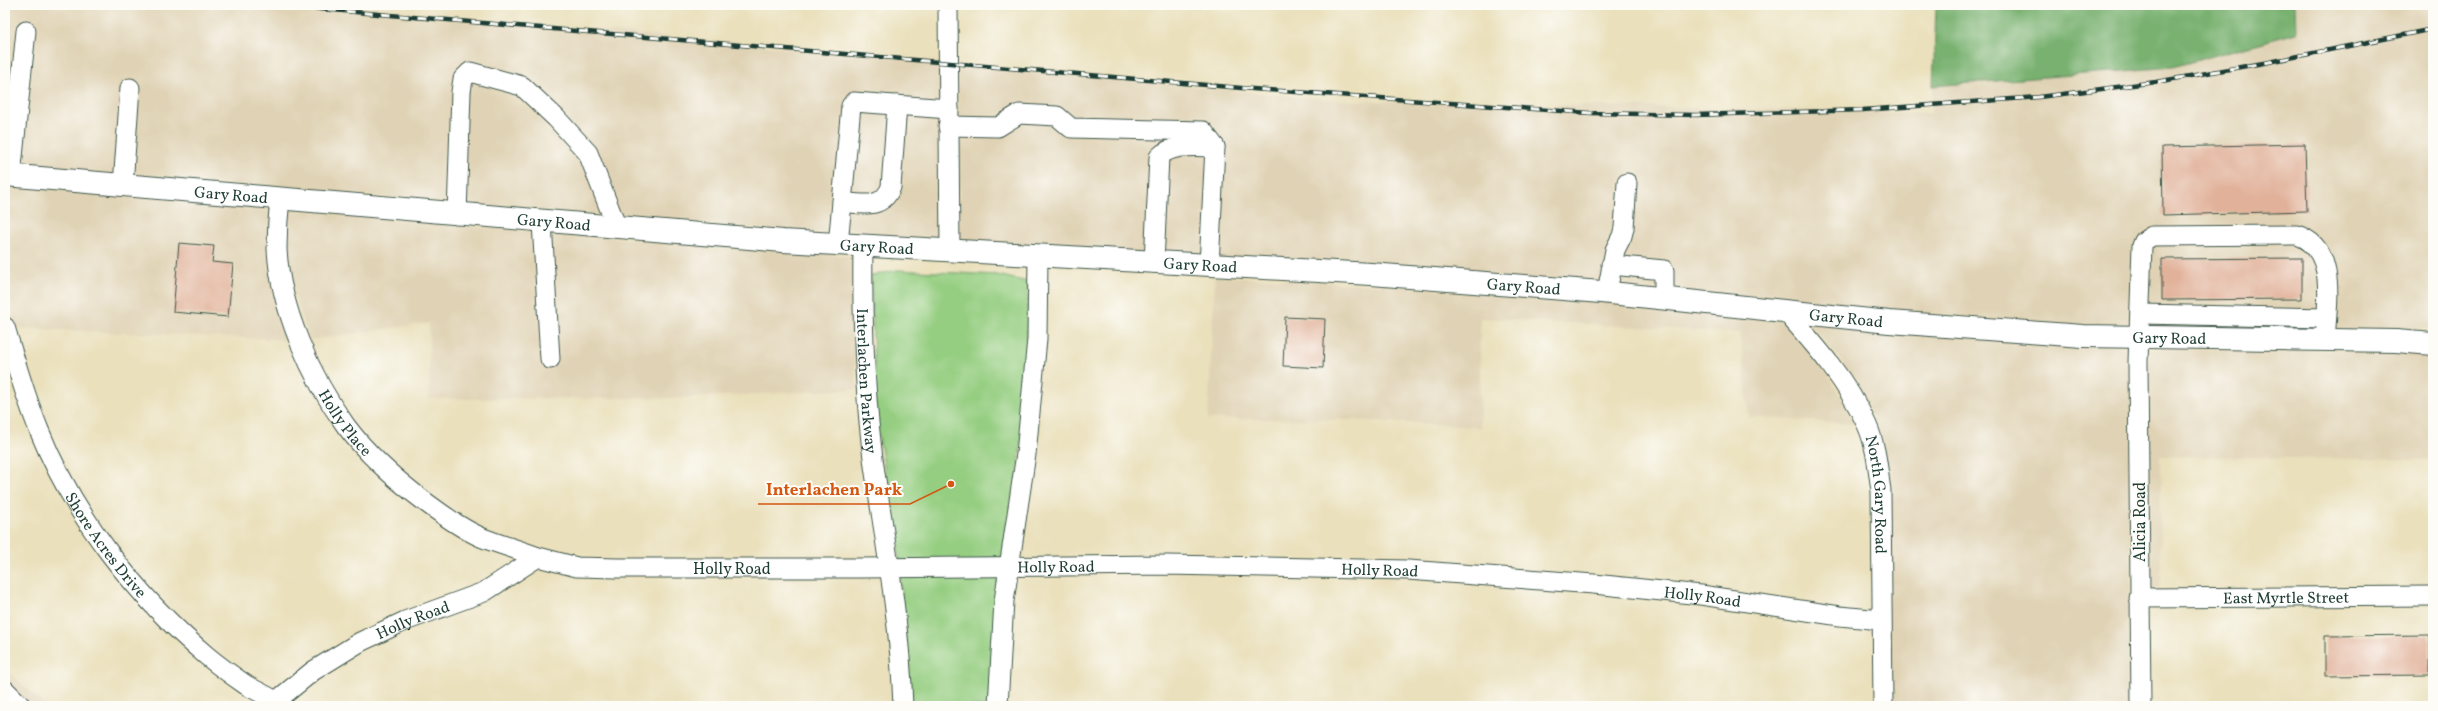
<svg xmlns="http://www.w3.org/2000/svg" width="2438" height="711" font-family="Vollkorn,serif">
<style>
.built{fill:#e0d3b5}
.green{fill:#95ce81;stroke:#5a865a}
.forest{fill:#78b16f;stroke:#4c7752}
.building{fill:#e1b19a}
.lines{fill:none;stroke-linecap:round;stroke-linejoin:round}
.minor-casing{stroke:#3d5548;stroke-width:21}
.major-casing{stroke:#3d5548;stroke-width:24}
.minor{stroke:#fff;stroke-width:19}
.major{stroke:#fff;stroke-width:22}
.rail-casing{stroke:#1f3d34;stroke-width:4.5}
.rail{stroke:#fdfcf7;stroke-width:3;stroke-dasharray:9;stroke-linecap:butt}
.labels{text-anchor:middle;stroke-width:4;stroke-linejoin:round;paint-order:stroke}
.street-label{font-size:16px;fill:#1f3d34;stroke:#fdfcf7}
.leader{fill:none;stroke:#d45610;stroke-width:1.5}
.callout-dot{fill:#d45610;stroke:#fdfcf7;stroke-width:1.5}
.callout-label{font-size:17px;text-anchor:middle;font-weight:bold;fill:#d45610;stroke:#fdfcf7;stroke-width:4;stroke-linejoin:round;paint-order:stroke}
</style>
<rect width="100%" height="100%" fill="#fdfcf7"/>
<filter id="ink" filterUnits="userSpaceOnUse"><feTurbulence type="fractalNoise" baseFrequency=".025" numOctaves="2"/><feDisplacementMap in="SourceGraphic" scale="8" xChannelSelector="R" yChannelSelector="G"/><feConvolveMatrix kernelMatrix="1 2 1 2 8 2 1 2 1" color-interpolation-filters="sRGB"/></filter>
<filter id="wash" filterUnits="userSpaceOnUse"><feTurbulence type="fractalNoise" baseFrequency=".012" numOctaves="4" result="noise"/><feDisplacementMap in="SourceGraphic" scale="16" xChannelSelector="R" yChannelSelector="G"/><feGaussianBlur stdDeviation="0.9" result="paint"/><feColorMatrix in="noise" values="0 0 0 0 0 0 0 0 0 0 0 0 0 0 0 0 0 1.4 0 .05"/><feComposite in="paint" operator="in"/></filter>
<g filter="url(#wash)">
<rect width="100%" height="100%" fill="#eae0bc"/>
<path class="built" d="M5,5H323L941,62V240L784,231L5,165Z
M2295,5H2433V326L2396,331L2083,326L1890,312L1789,301L1785,296L1782,300L960,241L958,64L1335,100L1931,113L1933,86L2173,67L2295,33Z
M5,185L270,207L290,340L15,328L5,269Z
M288,209L467,226L854,256L853,333L857,389L683,398L429,399V323L309,340L294,294L286,250Z
M1215,276L1370,284L1600,302L1781,320L1828,374L1856,424L1749,417L1740,333L1480,318V427L1354,420L1208,419Z
M1809,323L2131,347V706H1892L1876,423L1842,362Z
M2148,348L2396,351L2433,354V460L2161,456L2160,589H2148Z
M5,669L47,706H5Z"/>
<path class="green" d="M897,270L997,275L1028,282L1025,404L994,706H910L898,548L876,419L871,276Z"/>
<path class="forest" d="M1936,5H2295L2296,33L2173,67L1933,86Z"/>
<g id="blocks">
<path class="building" d="M2305,144L2307,211L2163,215L2162,147Z
M179,243L214,246L212,262L233,264L228,317L173,312Z
M2302,258V299L2162,300V259Z
M1285,317L1325,319L1323,368L1283,366Z
M2430,635V675L2325,676V636Z"/>
</g>
</g>
<g filter="url(#ink)">
<use href="#blocks" fill-opacity="0" stroke="#3d5548" stroke-width="1"/>
<g class="lines">
<g class="minor-casing">
<g id="minor">
<path d="M948,5L950,251"/>
<path d="M948,126L998,127L1019,114L1057,116L1071,128L1203,131L1215,147L1209,266"/>
<path d="M11,176L26,31"/>
<path d="M123,185L130,88"/>
<path id="s1" d="M280,198C278,215 277,232 277,249C280,308 311,378 346,426C367,454 396,480 424,501C443,515 462,529 483,538C501,545 520,550 538,557"/>
<path d="M842,202C862,204 882,210 891,187L897,105"/>
<path d="M457,215L461,92L463,79L470,72L522,86L556,118L588,153L617,228"/>
<path d="M542,222L550,359"/>
<path d="M838,245L851,106L854,102L949,109"/>
<path id="s2" d="M863,246C862,320 864,393 874,466C886,548 900,623 903,706"/>
<path d="M1154,263L1159,157C1171,143 1198,147 1215,147"/>
<path d="M1611,265L1664,270V298"/>
<path d="M1607,292L1615,250L1622,236L1624,228L1627,183"/>
<path id="s3" d="M1785,311C1817,347 1847,381 1867,425C1876,445 1878,469 1881,491L1883,706"/>
<path d="M2141,314L2326,318"/>
<path id="s4" d="M5,327C15,361 25,396 39,430C74,517 136,596 207,656C219,666 233,676 246,685C258,692 271,697 283,706"/>
<path id="s5" d="M2139,598L2433,596"/>
<path d="M5,690L21,706"/>
<path id="s6" d="M270,706L313,671L360,642L405,621L484,592L538,557L577,567L617,568H859L1168,565L1408,570L1594,584L1701,595L1840,616L1881,620"/>
<path d="M998,706L1004,601L1026,454L1037,339L1038,257"/>
<path d="M2141,706L2138,362L2142,246L2144,241L2152,236L2297,235C2338,248 2327,306 2325,340"/>
</g>
</g>
<g class="major-casing">
<g id="major">
<path id="s7" d="M5,175L783,241L1371,274L1601,292L1889,322L2083,336L2396,341L2433,344"/>
</g>
</g>
<use href="#minor" class="minor"/>
<use href="#major" class="major"/>
<g class="rail-casing">
<path id="rail" d="M274,5L1253,89L1590,113L1696,115L1863,110L2039,97L2156,82L2269,62L2433,29"/>
</g>
<use href="#rail" class="rail"/>
</g>
</g>
<g class="labels">
<g class="street-label">
<text dy="6" stroke="none"><textPath href="#s7" startOffset="227">Gary Road</textPath></text>
<text dy="6" stroke="none"><textPath href="#s7" startOffset="551">Gary Road</textPath></text>
<text dy="6" stroke="none"><textPath href="#s7" startOffset="875">Gary Road</textPath></text>
<text dy="6" stroke="none"><textPath href="#s7" startOffset="1199">Gary Road</textPath></text>
<text dy="6" stroke="none"><textPath href="#s7" startOffset="1523">Gary Road</textPath></text>
<text dy="6" stroke="none"><textPath href="#s7" startOffset="1847">Gary Road</textPath></text>
<text dy="6" stroke="none"><textPath href="#s7" startOffset="2171">Gary Road</textPath></text>
<text dy="6" stroke="none"><textPath href="#s2" startOffset="135">Interlachen Parkway</textPath></text>
<text dy="6" stroke="none"><textPath href="#s1" startOffset="240">Holly Place</textPath></text>
<text dy="6" stroke="none"><textPath href="#s3" startOffset="212">North Gary Road</textPath></text>
<text transform="translate(2139 522) rotate(-90)" y="6">Alicia Road</text>
<text dy="6" stroke="none"><textPath href="#s4" startOffset="242">Shore Acres Drive</textPath></text>
<text dy="6" stroke="none"><textPath href="#s6" startOffset="828">Holly Road</textPath></text>
<text dy="6" stroke="none"><textPath href="#s6" startOffset="504">Holly Road</textPath></text>
<text dy="6" stroke="none"><textPath href="#s6" startOffset="1152">Holly Road</textPath></text>
<text dy="6" stroke="none"><textPath href="#s6" startOffset="1476">Holly Road</textPath></text>
<text dy="6" stroke="none"><textPath href="#s5" startOffset="147">East Myrtle Street</textPath></text>
<text dy="6" stroke="none"><textPath href="#s6" startOffset="168">Holly Road</textPath></text>
</g>
</g>
<path class="leader" d="M951 484L910 504H758"/>
<circle class="callout-dot" cx="951" cy="484" r="4"/>
<g class="callout-label">
<text x="834" y="495">Interlachen Park</text>
</g>
<rect width="2438" height="711" fill="none" stroke="#fdfcf7" stroke-width="20"/>
</svg>
